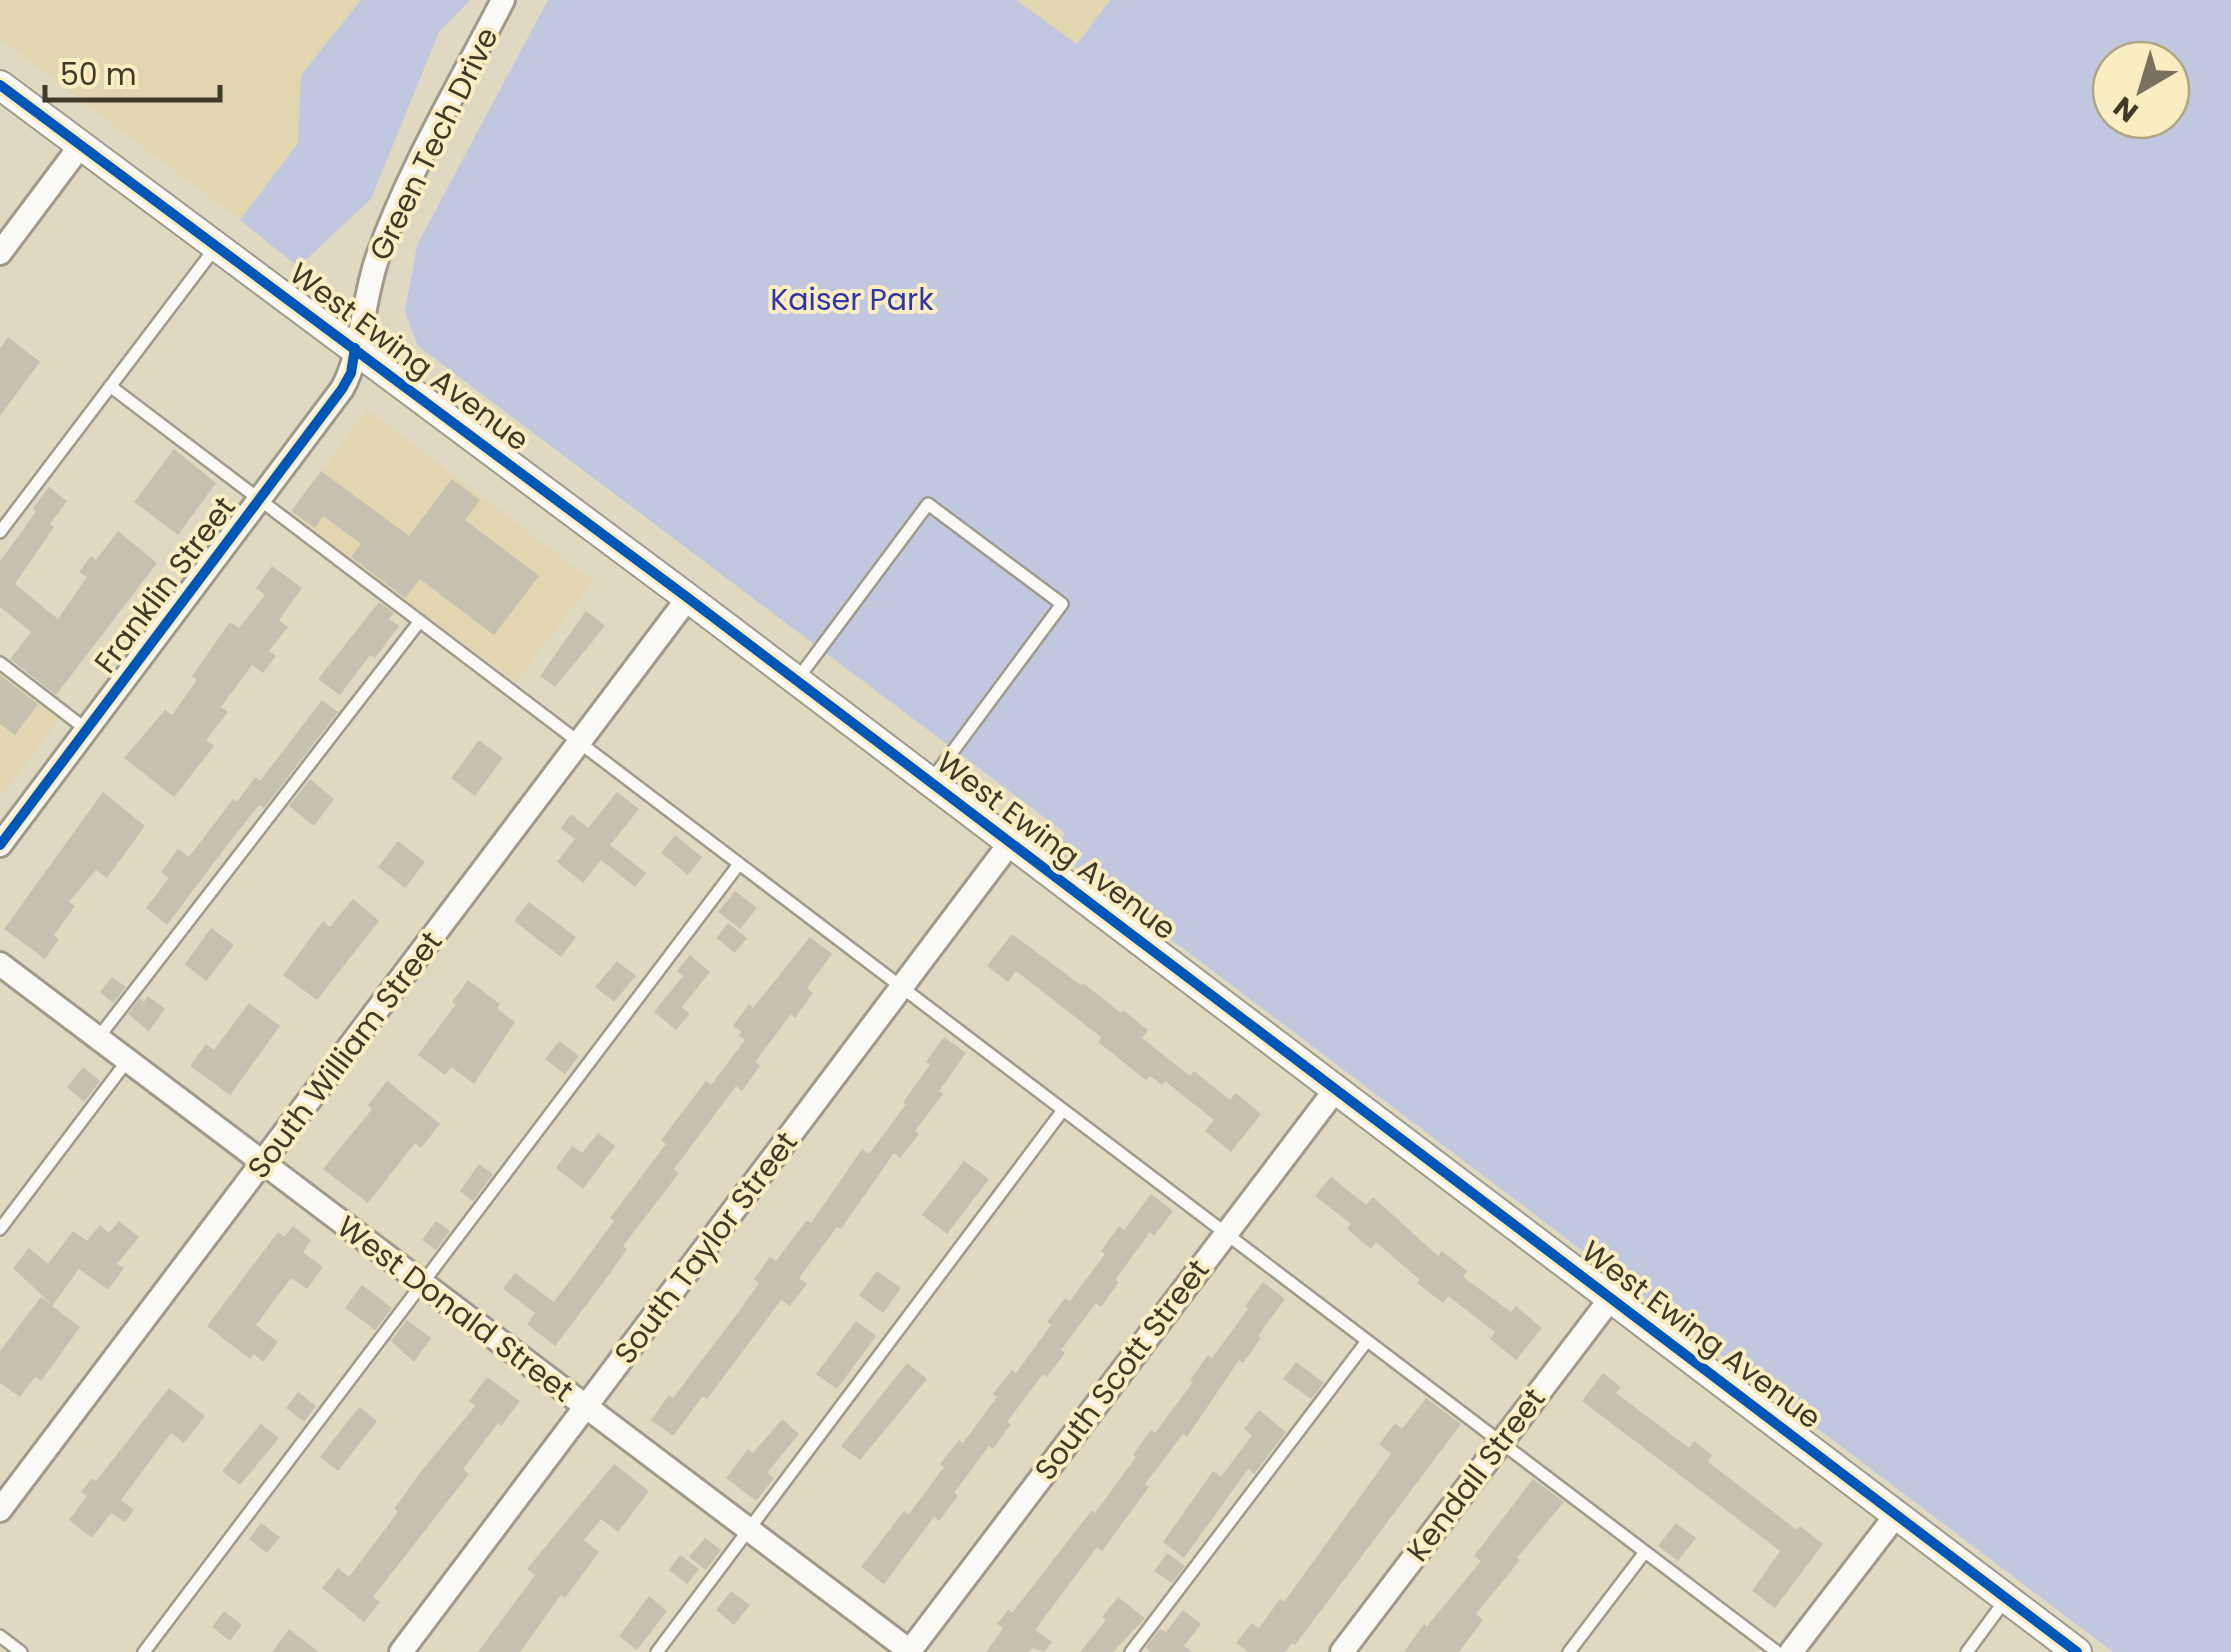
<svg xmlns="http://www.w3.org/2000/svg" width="2231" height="1652" font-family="Poppins,sans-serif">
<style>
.built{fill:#e2d6b0}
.green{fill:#c1c7df;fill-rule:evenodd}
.building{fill:#c6c1af}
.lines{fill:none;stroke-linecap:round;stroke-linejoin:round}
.service-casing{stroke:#9f9a89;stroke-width:16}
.minor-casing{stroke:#9f9a89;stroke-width:28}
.tertiary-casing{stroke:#9f9a89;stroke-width:32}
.service{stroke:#faf9f6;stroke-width:11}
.minor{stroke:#faf9f6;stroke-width:22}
.tertiary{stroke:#faf9f6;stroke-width:28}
.cycleway-casing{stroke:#faedc1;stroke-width:16}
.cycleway{stroke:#0057b8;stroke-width:10}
.labels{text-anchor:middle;stroke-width:8;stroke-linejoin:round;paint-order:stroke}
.street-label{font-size:30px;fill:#403a29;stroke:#faedc1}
.park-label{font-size:30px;fill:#3036a8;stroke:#faedc1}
</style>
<rect width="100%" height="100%" fill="#dfd9c2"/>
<path class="built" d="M0,0H361L301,75L298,143L240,220L0,39Z
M1016,0H1110L1077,44Z
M367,409L593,581L516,682L290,514Z
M0,671L61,717L0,798Z"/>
<path class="green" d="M361,0H470L439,32L371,199L298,267L240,220L298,143L301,75Z
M548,0H1016L1077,44L1110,0H2231V1652H2113L1053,850L1065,833L418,346L405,312L417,245ZM2111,60H2171V120H2111Z"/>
<path class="building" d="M8,337L40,362L0,416V348Z
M174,449L216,483L178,535L134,502Z
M321,471L409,536L452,479L480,500L465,520L539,576L494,635L420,579L405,598L351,557L361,544L323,516L315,528L291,511Z
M49,487L67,501L50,524L54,527L15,584L58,619L87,577L79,572L91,556L96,560L118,531L157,563L56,695L10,659L31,632L0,607V561L25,527L36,511L33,508Z
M272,566L302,588L279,620L288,627L269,651L276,656L263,673L252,665L221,707L228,712L206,740L214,746L174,797L124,758L165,710L172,715L197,680L192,676L230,622L239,628L265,595L256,588Z
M379,602L394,613L389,619L399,626L375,658L370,655L340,695L318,679Z
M586,611L605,626L555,687L540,676Z
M0,675L38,704L15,735L0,724Z
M322,700L338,712L264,808L259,805L228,844L167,925L146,908L169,878L161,872L178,849L189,857L233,799L237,802L255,777L260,781Z
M479,740L503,758L475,796L451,778Z
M310,779L334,799L314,826L289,806Z
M103,792L145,826L107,878L96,870L69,902L75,906L54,935L59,939L45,959L4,929Z
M617,792L639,809L610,845L646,873L635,887L601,860L583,883L557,862L575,839L561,828L571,814L588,828Z
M675,835L702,857L688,875L661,853Z
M398,841L425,862L405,888L378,867Z
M735,891L757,908L740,929L718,912Z
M353,899L379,921L317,1000L283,975L323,921L330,927Z
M529,902L576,937L561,957L514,921Z
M728,923L747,938L735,953L716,938Z
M211,928L234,945L206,981L185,964Z
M1012,934L1081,985L1083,983L1121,1013L1123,1010L1148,1030L1142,1038L1190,1076L1194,1071L1230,1100L1236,1093L1261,1114L1231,1152L1205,1131L1214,1120L1165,1081L1162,1085L1150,1076L1146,1080L1098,1042L1101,1037L1016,971L1008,982L987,966Z
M810,937L832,954L807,988L813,993L795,1018L791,1014L755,1062L760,1066L742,1091L736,1086L674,1169L679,1173L623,1246L627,1249L603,1283L555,1346L527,1324L535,1313L503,1289L515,1273L554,1302L614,1221L610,1218L666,1144L661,1140L706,1081L711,1085L745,1040L739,1036L742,1032L733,1026L749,1004L753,1008Z
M690,955L710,972L682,1007L690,1014L676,1030L654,1012L683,976L677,971Z
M617,961L636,976L614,1002L595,987Z
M112,977L126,987L113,1003L100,992Z
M468,980L500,1004L497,1009L515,1022L474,1084L451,1067L445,1075L418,1055L456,1004L452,1002Z
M148,996L165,1009L149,1031L128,1014L140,998L144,1002Z
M249,1003L280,1026L230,1095L190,1066L206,1044L214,1050Z
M944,1037L966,1053L939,1091L943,1094L915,1131L919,1134L900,1158L894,1153L841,1229L837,1227L799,1278L807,1284L790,1306L781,1300L707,1399L703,1396L673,1436L651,1420L669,1395L673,1398L737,1314L759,1283L754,1279L770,1257L776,1261L807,1220L811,1223L862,1149L869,1154L906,1104L903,1102L930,1065L926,1062Z
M559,1041L579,1056L565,1074L545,1059Z
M83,1067L100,1081L84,1102L67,1087Z
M387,1081L440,1124L421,1148L415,1143L368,1203L323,1169L372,1109L368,1105Z
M598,1133L615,1146L583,1189L556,1168L572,1146L582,1153Z
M964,1161L989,1179L947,1234L922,1215Z
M479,1164L493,1174L473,1201L460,1191Z
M1331,1177L1366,1205L1373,1197L1438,1256L1442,1251L1467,1271L1463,1277L1511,1312L1516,1306L1542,1328L1516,1360L1490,1339L1495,1332L1448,1296L1443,1303L1417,1283L1420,1280L1376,1242L1371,1249L1347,1229L1351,1224L1315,1196Z
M1151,1194L1173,1211L1154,1236L1150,1232L1115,1280L1119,1282L1101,1307L1096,1303L1061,1350L1065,1353L1047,1377L1043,1374L1007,1422L1011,1424L993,1449L989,1446L954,1493L958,1496L939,1521L934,1517L884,1584L861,1567L904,1511L909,1514L944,1467L940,1464L959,1440L963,1443L997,1397L993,1394L1012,1370L1016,1373L1051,1325L1047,1322L1065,1298L1070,1301L1105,1254L1101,1251L1119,1226L1124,1230Z
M119,1221L139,1237L117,1264L124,1268L108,1290L79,1269L52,1306L80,1327L41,1381L35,1377L20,1397L0,1383V1351L41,1297L51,1304L13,1268L29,1248L48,1264L73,1231L87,1241L100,1225L109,1233Z
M436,1221L450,1231L436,1250L422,1240Z
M293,1226L311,1240L303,1252L323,1267L307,1289L291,1278L256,1325L278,1342L263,1362L254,1354L250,1359L207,1326L278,1232L284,1237Z
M877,1271L901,1288L883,1313L859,1295Z
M1263,1282L1285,1299L1258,1336L1261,1338L1243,1363L1239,1360L1187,1437L1183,1434L1145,1484L1149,1487L1102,1551L1097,1547L1035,1630L1052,1642L1044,1652L1032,1648L1029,1652H986L1003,1628L997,1624L1008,1610L1012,1613L1092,1510L1095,1513L1136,1457L1133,1455L1151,1430L1155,1433L1193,1382L1190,1380L1208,1355L1212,1358L1248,1309L1245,1306Z
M362,1285L392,1308L375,1330L345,1308Z
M407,1320L431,1338L414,1362L391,1341Z
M856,1321L876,1336L837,1389L816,1374Z
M1296,1362L1324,1383L1311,1399L1283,1379Z
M907,1363L927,1379L860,1460L841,1446Z
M1603,1373L1621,1387L1616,1393L1689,1448L1694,1441L1712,1455L1708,1462L1797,1530L1800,1526L1823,1544L1775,1608L1752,1591L1780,1551L1582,1401Z
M487,1377L520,1401L501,1426L498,1423L463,1469L469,1474L373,1597L380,1602L364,1622L322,1588L338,1568L349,1577L398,1512L394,1509L419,1474L475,1406L469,1401Z
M169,1388L205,1416L184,1443L171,1433L121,1500L134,1510L125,1522L111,1513L92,1538L69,1520L87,1496L81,1492L92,1478L96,1481Z
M298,1392L316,1406L304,1422L286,1408Z
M1426,1398L1461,1424L1295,1645L1292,1643L1285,1652H1248L1236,1643L1252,1623L1259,1628L1280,1599L1284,1602L1391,1454L1379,1444L1395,1423L1402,1429Z
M359,1407L377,1421L338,1471L320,1457Z
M1259,1410L1286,1432L1254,1474L1248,1469L1184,1558L1163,1542L1213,1471L1221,1477L1252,1435L1244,1429Z
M782,1419L799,1434L767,1473L774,1478L756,1501L726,1478L748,1449L753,1453Z
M261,1424L279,1438L240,1485L222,1471Z
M614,1464L649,1491L618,1532L601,1519L584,1540L599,1552L565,1598L561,1595L520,1652H478L535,1575L527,1569Z
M1533,1479L1564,1502L1517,1558L1520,1560L1476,1614L1483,1620L1459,1652H1404L1424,1624L1427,1626L1481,1561L1474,1556Z
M261,1523L280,1537L267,1553L249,1539Z
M1676,1523L1696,1538L1678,1561L1658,1546Z
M705,1538L721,1550L706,1570L689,1557Z
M1167,1553L1185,1566L1172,1583L1154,1571Z
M680,1555L699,1569L687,1584L669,1570Z
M731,1591L750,1605L734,1625L716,1610Z
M649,1596L667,1611L637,1650L619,1636Z
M1118,1597L1145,1618L1113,1652H1080L1106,1620L1102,1617Z
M1183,1610L1201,1624L1184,1646L1192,1652H1151L1146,1647L1160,1629L1166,1632Z
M224,1611L242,1625L230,1641L212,1627Z
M289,1629L319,1652H272Z"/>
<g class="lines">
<g class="service-casing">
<path id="service" d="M110,386L1777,1652
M0,532L215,248
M0,663L87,730
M796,681L928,504L1062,604L930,782
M98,1038L420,621
M0,1229L127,1061
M0,1636L21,1652
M144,1652L739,864
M657,1652L1063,1110
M1131,1652L1367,1341
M1569,1652L1645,1552
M1967,1652L2006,1599"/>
</g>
<g class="minor-casing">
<path id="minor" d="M0,253L81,145
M0,845L342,389C362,354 363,297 378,256C410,167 460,84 503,0
M0,964L911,1652
M0,1510L688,598
M401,1652L1010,843
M909,1652L1336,1089
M1342,1652L1611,1298
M1791,1652L1897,1514"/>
</g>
<g class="tertiary-casing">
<path id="tertiary" d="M0,85L688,598L2077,1652"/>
</g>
<use href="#service" class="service"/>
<use href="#minor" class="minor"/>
<use href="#tertiary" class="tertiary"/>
<g class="cycleway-casing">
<path id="cycleway" d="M0,85L688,598L2077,1652
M0,845L342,389L351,373L355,348"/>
</g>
<use href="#cycleway" class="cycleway"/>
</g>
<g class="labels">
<g class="street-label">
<text transform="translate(434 144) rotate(-64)" y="10">Green Tech Drive</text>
<text transform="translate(409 357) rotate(37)" y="10">West Ewing Avenue</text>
<text transform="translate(165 585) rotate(-53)" y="10">Franklin Street</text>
<text transform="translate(1056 846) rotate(37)" y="10">West Ewing Avenue</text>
<text transform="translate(345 1055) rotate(-53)" y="10">South William Street</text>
<text transform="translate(706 1248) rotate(-53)" y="10">South Taylor Street</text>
<text transform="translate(455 1309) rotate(37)" y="10">West Donald Street</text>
<text transform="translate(1701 1335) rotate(37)" y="10">West Ewing Avenue</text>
<text transform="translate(1122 1370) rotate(-53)" y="10">South Scott Street</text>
<text transform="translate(1476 1475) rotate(-53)" y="10">Kendall Street</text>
</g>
<g class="park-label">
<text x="852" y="310">Kaiser Park</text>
</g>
</g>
<g transform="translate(2141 90) rotate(218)"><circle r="48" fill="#faedc1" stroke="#b0a584" stroke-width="2.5"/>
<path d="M0-8L18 38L0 25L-18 38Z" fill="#78725f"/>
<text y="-15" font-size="28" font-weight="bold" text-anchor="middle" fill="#403a29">N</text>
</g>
<path d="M45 85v15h175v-15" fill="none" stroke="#403a29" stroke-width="5"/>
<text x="60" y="85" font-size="30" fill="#403a29" stroke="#faedc1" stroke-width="8" paint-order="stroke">50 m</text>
</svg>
